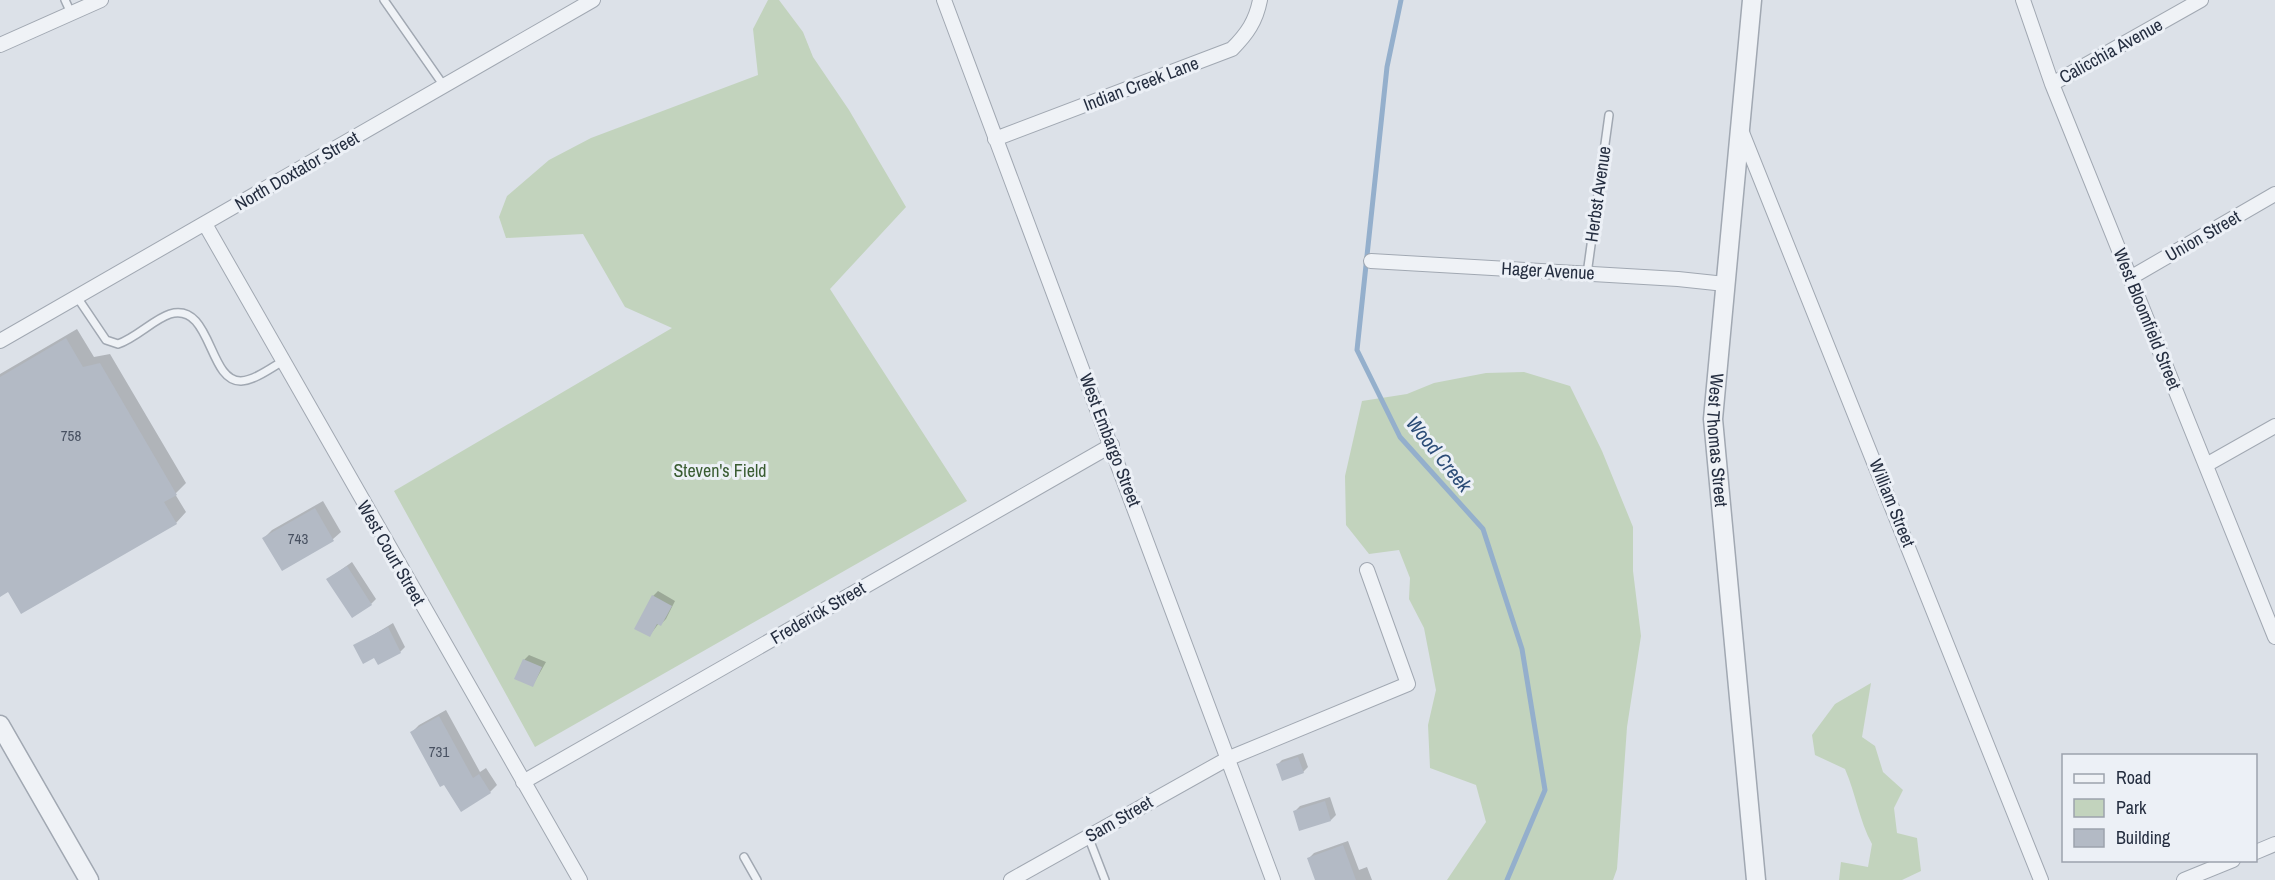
<svg xmlns="http://www.w3.org/2000/svg" width="2275" height="880" font-family="'Archivo Narrow',sans-serif">
<style>
.green{fill:#c2d3bd}
.shadow{fill:#0003}
.lines{fill:none;stroke-linecap:round;stroke-linejoin:round}
.stream{stroke:#94afcc;stroke-width:5}
.building{fill:#b3bac5}
.service-casing{stroke:#a1a8b2;stroke-width:10}
.minor-casing{stroke:#a1a8b2;stroke-width:16}
.tertiary-casing{stroke:#a1a8b2;stroke-width:21}
.service{stroke:#eff2f6;stroke-width:7}
.minor{stroke:#eff2f6;stroke-width:14}
.tertiary{stroke:#eff2f6;stroke-width:18}
.labels{text-anchor:middle;stroke-width:6;stroke-linejoin:round;paint-order:stroke}
.number-label{font-size:15px;fill:#485161}
.street-label{font-size:18px;fill:#252e40;stroke:#ecf0f6}
.park-label{font-size:18px;fill:#395c31;stroke:#ecf0f6}
.water-label{font-size:20px;font-style:italic;fill:#2c4d77;stroke:#ecf0f6}
</style>
<rect width="100%" height="100%" fill="#dce1e8"/>
<path class="green" d="M768,0H779L803,32L813,57L849,110L906,207L830,289L967,501L535,747L394,491L672,328L625,307L583,234L506,238L499,217L507,196L549,160L591,138L758,75L753,29Z
M1524,372L1570,386L1602,451L1633,527V571L1641,636L1627,727L1617,869L1613,880H1447L1486,822L1476,785L1430,768L1428,725L1436,690L1424,628L1409,599L1410,578L1399,550L1369,554L1346,525L1345,476L1362,401L1407,394L1434,383L1486,373Z
M1871,683L1862,737L1875,746L1883,772L1903,790L1894,808L1897,833L1917,838L1921,871L1902,880H1839L1841,862L1868,867L1872,844C1859,820 1856,794 1845,769L1815,755L1812,735L1835,704Z"/>
<path class="shadow" d="M77,329L94,357L110,354L186,483L175,494L186,512L176,523L0,595V374Z
M323,501L341,532L333,539L282,569L264,538L272,530Z
M352,562L376,599L371,604L328,579Z
M658,591L675,601L666,619L661,624L659,623L650,635L653,596Z
M393,623L405,647L400,652L379,663L375,656L355,646Z
M529,655L546,662L533,685L524,660Z
M446,710L480,772L486,768L497,785L490,792L412,732L419,725Z
M1303,753L1308,767L1303,772L1277,765L1282,760Z
M1330,797L1336,815L1331,820L1295,811L1300,806Z
M1348,841L1359,870L1367,867L1372,880H1323L1309,858L1314,853Z"/>
<g class="lines">
<path class="stream" d="M1401,0L1387,67L1357,350L1400,437L1483,529L1522,649L1545,790L1507,880"/>
</g>
<path class="building" d="M66,338L83,367L100,363L177,495L164,502L177,524L21,614L8,592L0,597V377Z
M315,508L334,541L282,571L262,538Z
M347,566L372,605L352,618L326,579Z
M652,595L672,606L661,626L657,624L650,637L634,629Z
M388,627L401,653L378,665L374,658L363,664L353,645Z
M523,659L542,667L533,687L514,679Z
M439,716L473,778L479,774L491,793L461,812L444,785L440,787L410,732Z
M1298,757L1304,773L1282,781L1276,764Z
M1325,801L1331,821L1299,831L1293,811Z
M1343,845L1356,880H1315L1307,858Z"/>
<g class="lines">
<g class="service-casing">
<path id="service" d="M65,0L71,13
M384,0L444,86
M1587,274L1609,115
M77,297L106,340L118,344C136,338 154,319 170,314C212,302 208,382 241,381C255,380 271,368 283,361
M1088,836L1105,880
M744,857L757,880"/>
</g>
<g class="minor-casing">
<path id="minor" d="M944,0L1273,880
M2023,0L2052,84L2275,637
M0,45L101,0
M2052,84L2201,0
M1741,130L2041,880
M995,139L1232,49C1247,34 1256,21 1260,0
M205,224L580,880
M1371,261L1678,279L1725,284
M2130,278L2275,194
M0,341L593,0
M2206,465L2275,426
M523,782L1112,445
M2256,852L2275,844
M1011,880L1227,759L1408,684L1367,570
M2184,880L2233,860"/>
</g>
<g class="tertiary-casing">
<g id="tertiary">
<path id="s1" d="M1752,0L1713,419L1756,880"/>
<path d="M0,725L89,880"/>
</g>
</g>
<use href="#service" class="service"/>
<use href="#minor" class="minor"/>
<use href="#tertiary" class="tertiary"/>
</g>
<g class="labels">
<g class="number-label">
<text x="71" y="441">758</text>
<text x="298" y="544">743</text>
<text x="439" y="757">731</text>
</g>
<g class="street-label">
<text transform="translate(2111 51) rotate(-29)" y="6">Calicchia Avenue</text>
<text transform="translate(1141 84) rotate(-21)" y="6">Indian Creek Lane</text>
<text transform="translate(297 171) rotate(-30)" y="6">North Doxtator Street</text>
<text transform="translate(1598 194) rotate(-82)" y="6">Herbst Avenue</text>
<text transform="translate(2203 236) rotate(-30)" y="6">Union Street</text>
<text transform="translate(1548 271) rotate(3)" y="6">Hager Avenue</text>
<text transform="translate(2147 319) rotate(68)" y="6">West Bloomfield Street</text>
<text transform="translate(1110 440) rotate(69)" y="6">West Embargo Street</text>
<text dy="6" stroke="none"><textPath href="#s1" startOffset="442">West Thomas Street</textPath></text>
<text transform="translate(1892 503) rotate(68)" y="6">William Street</text>
<text transform="translate(391 553) rotate(60)" y="6">West Court Street</text>
<text transform="translate(818 613) rotate(-30)" y="6">Frederick Street</text>
<text transform="translate(1119 819) rotate(-30)" y="6">Sam Street</text>
</g>
<g class="park-label">
<text x="720" y="477">Steven's Field</text>
</g>
<g class="water-label">
<text transform="translate(1439 454) rotate(51)" y="7">Wood Creek</text>
</g>
</g>
<rect x="2062" y="754" width="195" height="108" fill="#ecf0f6" stroke="#9ca2ad" stroke-width="1.5"/>
<rect x="2074" y="774" width="30" height="9" fill="#eff2f6" stroke="#9ca2ad" stroke-width="1.5"/>
<text x="2116" y="784" font-size="18" fill="#252e40">Road</text>
<rect x="2074" y="799" width="30" height="18" fill="#c2d3bd" stroke="#9ca2ad" stroke-width="1.5"/>
<text x="2116" y="814" font-size="18" fill="#252e40">Park</text>
<rect x="2074" y="829" width="30" height="18" fill="#b3bac5" stroke="#9ca2ad" stroke-width="1.5"/>
<text x="2116" y="844" font-size="18" fill="#252e40">Building</text>
</svg>
